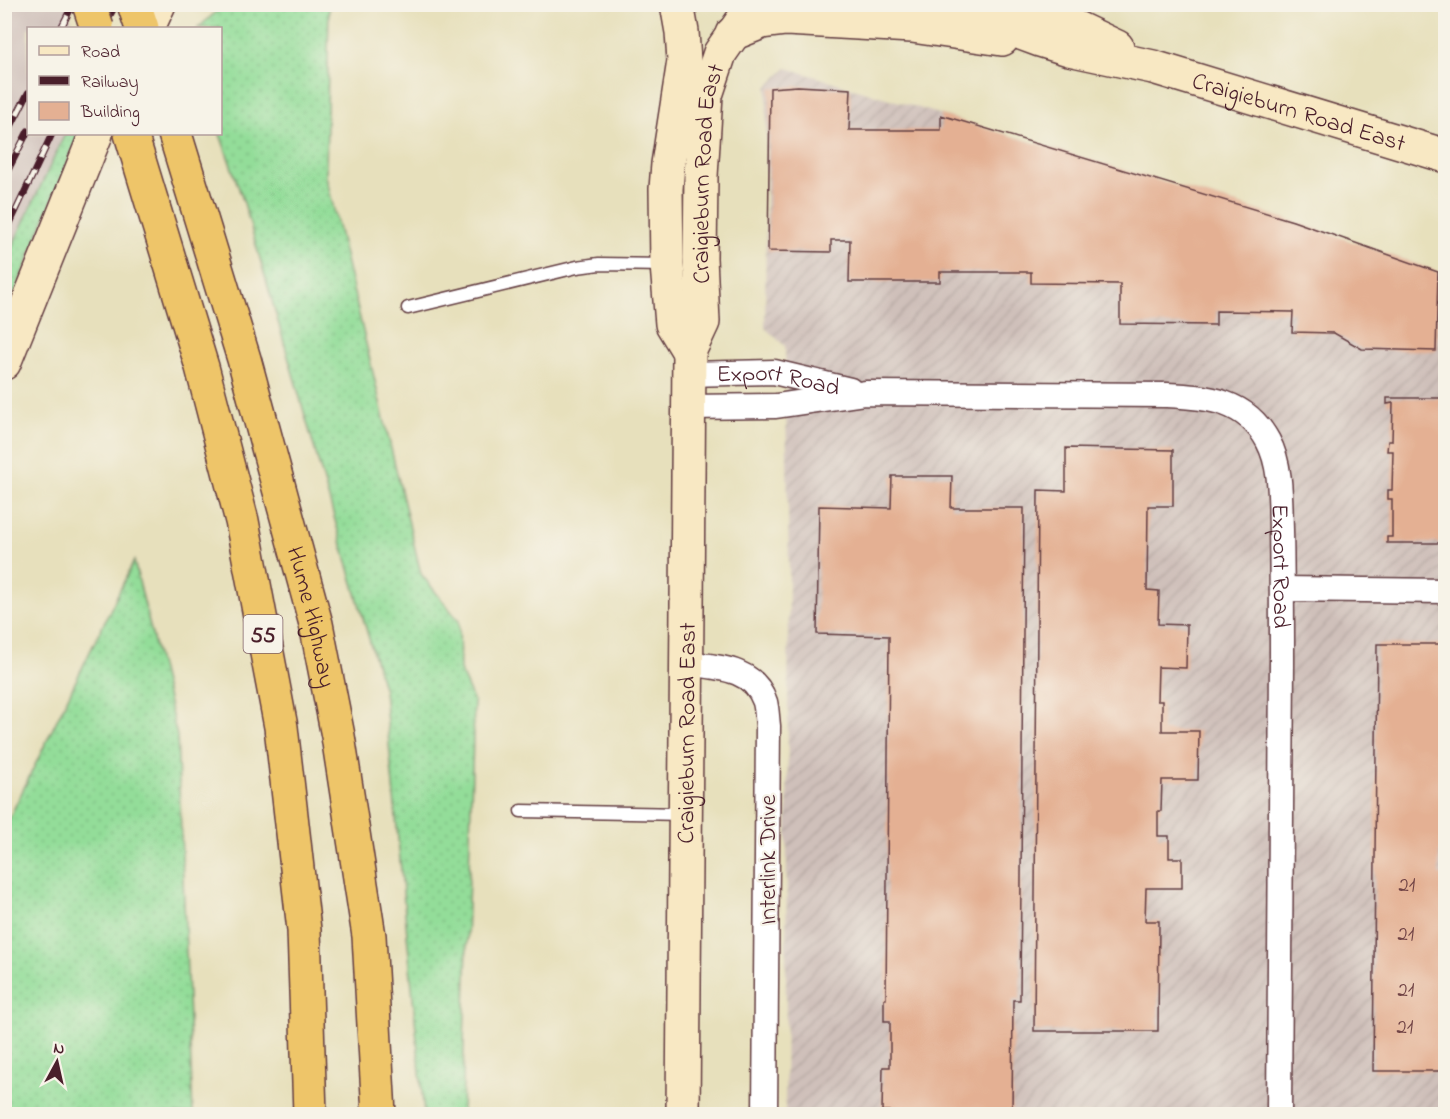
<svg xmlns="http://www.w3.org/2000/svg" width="1450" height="1119" font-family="'Indie Flower',sans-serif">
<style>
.industrial{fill:url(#industrial-furrows)}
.railway{fill:#cfc0ba}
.grass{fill:url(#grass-dots);stroke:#6e7e62;stroke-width:1.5}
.building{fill:#e4b093}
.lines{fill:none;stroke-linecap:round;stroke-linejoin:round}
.lane-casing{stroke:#623c41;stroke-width:15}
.street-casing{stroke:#623c41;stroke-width:27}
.secondary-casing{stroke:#623c41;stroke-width:36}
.highway-casing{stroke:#623c41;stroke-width:36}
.lane{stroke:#fff;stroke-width:12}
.street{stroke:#fff;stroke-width:24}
.secondary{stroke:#f8e8c3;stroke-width:33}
.highway{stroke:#eec569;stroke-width:33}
.rail-casing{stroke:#4a1f2b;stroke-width:7}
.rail{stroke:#f7f3e8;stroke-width:4.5;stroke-dasharray:14;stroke-linecap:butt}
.highway-bridge-casing{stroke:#623c41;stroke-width:36;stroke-linecap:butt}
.highway-bridge{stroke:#eec569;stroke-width:33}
.labels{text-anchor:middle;stroke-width:4.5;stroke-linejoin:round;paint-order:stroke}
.number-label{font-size:21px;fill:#704345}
.shield{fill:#f7f3e8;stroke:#7e5f64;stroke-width:1.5}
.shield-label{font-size:22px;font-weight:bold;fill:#4a1f2b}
.street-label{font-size:24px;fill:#4a1f2b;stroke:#f7f3e8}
</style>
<defs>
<pattern id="industrial-furrows" width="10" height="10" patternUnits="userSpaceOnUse" patternTransform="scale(1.5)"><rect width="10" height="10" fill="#cfc0ba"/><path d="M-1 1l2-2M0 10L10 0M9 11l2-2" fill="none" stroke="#b3a5a0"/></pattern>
<pattern id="grass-dots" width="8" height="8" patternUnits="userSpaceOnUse" patternTransform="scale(1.5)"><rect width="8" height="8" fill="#93dd99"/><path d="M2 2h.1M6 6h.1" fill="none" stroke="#80bd84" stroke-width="1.8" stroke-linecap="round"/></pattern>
</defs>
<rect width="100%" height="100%" fill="#f7f3e8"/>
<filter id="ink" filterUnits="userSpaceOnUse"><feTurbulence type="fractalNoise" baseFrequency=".0167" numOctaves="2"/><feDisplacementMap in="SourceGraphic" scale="12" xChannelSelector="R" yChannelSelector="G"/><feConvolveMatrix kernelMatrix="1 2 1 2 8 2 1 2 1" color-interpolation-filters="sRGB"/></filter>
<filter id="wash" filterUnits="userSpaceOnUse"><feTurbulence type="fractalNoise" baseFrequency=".008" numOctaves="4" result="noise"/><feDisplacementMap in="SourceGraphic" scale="24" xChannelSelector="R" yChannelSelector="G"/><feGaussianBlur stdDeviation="1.35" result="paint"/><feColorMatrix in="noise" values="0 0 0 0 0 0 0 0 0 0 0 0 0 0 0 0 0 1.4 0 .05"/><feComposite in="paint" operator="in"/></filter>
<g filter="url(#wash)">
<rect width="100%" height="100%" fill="#e7e0bc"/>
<path class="industrial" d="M787,68L1293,221L1445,274V1114H785L789,570L785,346L765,328L767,87Z"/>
<path class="railway" d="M5,5H67L74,28H28V134H65L5,262Z"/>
<path class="grass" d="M224,5H329L326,176L421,574L459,621L460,670L474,702L462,1114H424L384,691L244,203L220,134V28H198Z
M65,134H79L5,317V262Z
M134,561L177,736L193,1114H5V827Z"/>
<g id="blocks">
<path class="building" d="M798,86L851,89L849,130H941V115L1293,221L1438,272L1436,351L1362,349L1334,333L1292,332L1293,312L1216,311V325L1120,324V284L1031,283V272H940V282H849L850,240H831V252L768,251L770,88Z
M1387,398H1441V411H1446V543H1387V537H1392V499H1388V490H1392L1393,451H1387L1388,441H1392L1393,403L1387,404Z
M1066,448L1173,450V506H1148L1147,590L1159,591L1158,624L1187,625L1186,668L1158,667L1157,701H1162V731H1199L1198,780H1162L1161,811H1158V836H1169V858H1182V888H1146L1145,921H1159L1158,1031H1034L1038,490L1066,491Z
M892,476H952L951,508H1024L1020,1000H1013L1012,1114H889V1111H882L883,1067H890V1021H884V999H886L889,636L817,634L819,506L891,508Z
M1377,644H1446V852H1439V875H1446V1071H1373Z"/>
</g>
</g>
<g filter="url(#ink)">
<use href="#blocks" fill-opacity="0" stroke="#623c41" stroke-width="1.5"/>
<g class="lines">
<g class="lane-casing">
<path id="lane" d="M408,308L577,267L599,264L666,265
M521,811L685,814"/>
</g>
<g class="street-casing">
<g id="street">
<path id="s1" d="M689,374L774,372L850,390"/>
<path id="s2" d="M688,407L776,406L865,393L1167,395C1208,397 1246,400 1268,441C1282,467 1280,501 1281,530C1282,574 1282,618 1282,661C1281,812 1280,963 1279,1114"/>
<path d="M1283,589L1446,591"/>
<path d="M685,663C716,667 754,667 765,702C767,710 767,718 768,726L765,1114"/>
</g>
</g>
<g class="secondary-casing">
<g id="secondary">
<path d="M677,4L682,32L684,61L668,164L666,189L667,265L672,324L689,352"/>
<path id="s3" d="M952,4L983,19L1040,40L1069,49L1153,67L1446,156"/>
<path d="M1026,4L1117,47"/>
<path d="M148,28L159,4"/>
<path d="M732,34L762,22L786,19L912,26L1002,39"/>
<path d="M4,363L96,134"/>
<path id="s4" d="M683,1114L689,352L703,322L700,258L701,176L706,95L720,53L754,4"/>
</g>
</g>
<g class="highway-casing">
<g id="highway">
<path d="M134,4L142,28"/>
<path d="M131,134L202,367L242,521L281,727L304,930L310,1114"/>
<path id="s5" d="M175,134L244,359L316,624L338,736L369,936L379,1114"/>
</g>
</g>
<use href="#lane" class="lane"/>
<use href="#street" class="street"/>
<use href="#secondary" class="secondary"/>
<use href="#highway" class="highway"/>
<g class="rail-casing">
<path id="rail" d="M61,28L73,4
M81,28L93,4
M103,28L116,4
M4,140L28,93
M4,178L28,131
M4,236L52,134"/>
</g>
<use href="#rail" class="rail"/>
<g class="highway-bridge-casing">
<path id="highway-bridge" d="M89,4L97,28"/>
</g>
<use href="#highway-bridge" class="highway-bridge"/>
</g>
</g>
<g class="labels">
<g class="number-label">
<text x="1407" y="891">21</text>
<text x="1406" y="940">21</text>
<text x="1406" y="996">21</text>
<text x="1405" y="1033">21</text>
</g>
<rect class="shield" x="243.5" y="615" width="39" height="38" rx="4.5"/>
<g class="shield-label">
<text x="263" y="642">55</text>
</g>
<g class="street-label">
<text dy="8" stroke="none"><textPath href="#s3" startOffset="364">Craigieburn Road East</textPath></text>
<text dy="8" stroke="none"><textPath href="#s4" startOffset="944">Craigieburn Road East</textPath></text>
<text dy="8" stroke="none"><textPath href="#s1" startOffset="90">Export Road</textPath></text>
<text dy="8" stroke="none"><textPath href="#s2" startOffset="724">Export Road</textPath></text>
<text dy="8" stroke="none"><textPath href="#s5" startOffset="502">Hume Highway</textPath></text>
<text dy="8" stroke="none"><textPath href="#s4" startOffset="381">Craigieburn Road East</textPath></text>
<text transform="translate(767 860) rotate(-90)" y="8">Interlink Drive</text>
</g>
</g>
<rect width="1450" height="1119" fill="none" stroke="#f7f3e8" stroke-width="24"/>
<rect x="27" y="27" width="195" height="108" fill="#f7f3e8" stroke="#b29e9c" stroke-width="1.5"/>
<rect x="39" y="46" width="30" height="9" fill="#f8e8c3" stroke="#b29e9c" stroke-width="1.5"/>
<text x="81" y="57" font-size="18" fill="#4a1f2b">Road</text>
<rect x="39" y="76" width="30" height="9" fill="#4a1f2b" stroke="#b29e9c" stroke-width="1.5"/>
<text x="81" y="87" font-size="18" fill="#4a1f2b">Railway</text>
<rect x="39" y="102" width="30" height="18" fill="#e4b093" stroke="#b29e9c" stroke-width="1.5"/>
<text x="81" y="117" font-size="18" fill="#4a1f2b">Building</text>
<g transform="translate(57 1062) rotate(8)" stroke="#f7f3e8" stroke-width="4.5" paint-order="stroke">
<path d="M0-4.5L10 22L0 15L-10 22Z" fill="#4a1f2b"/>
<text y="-9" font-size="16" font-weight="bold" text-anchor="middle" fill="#4a1f2b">N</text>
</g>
</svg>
